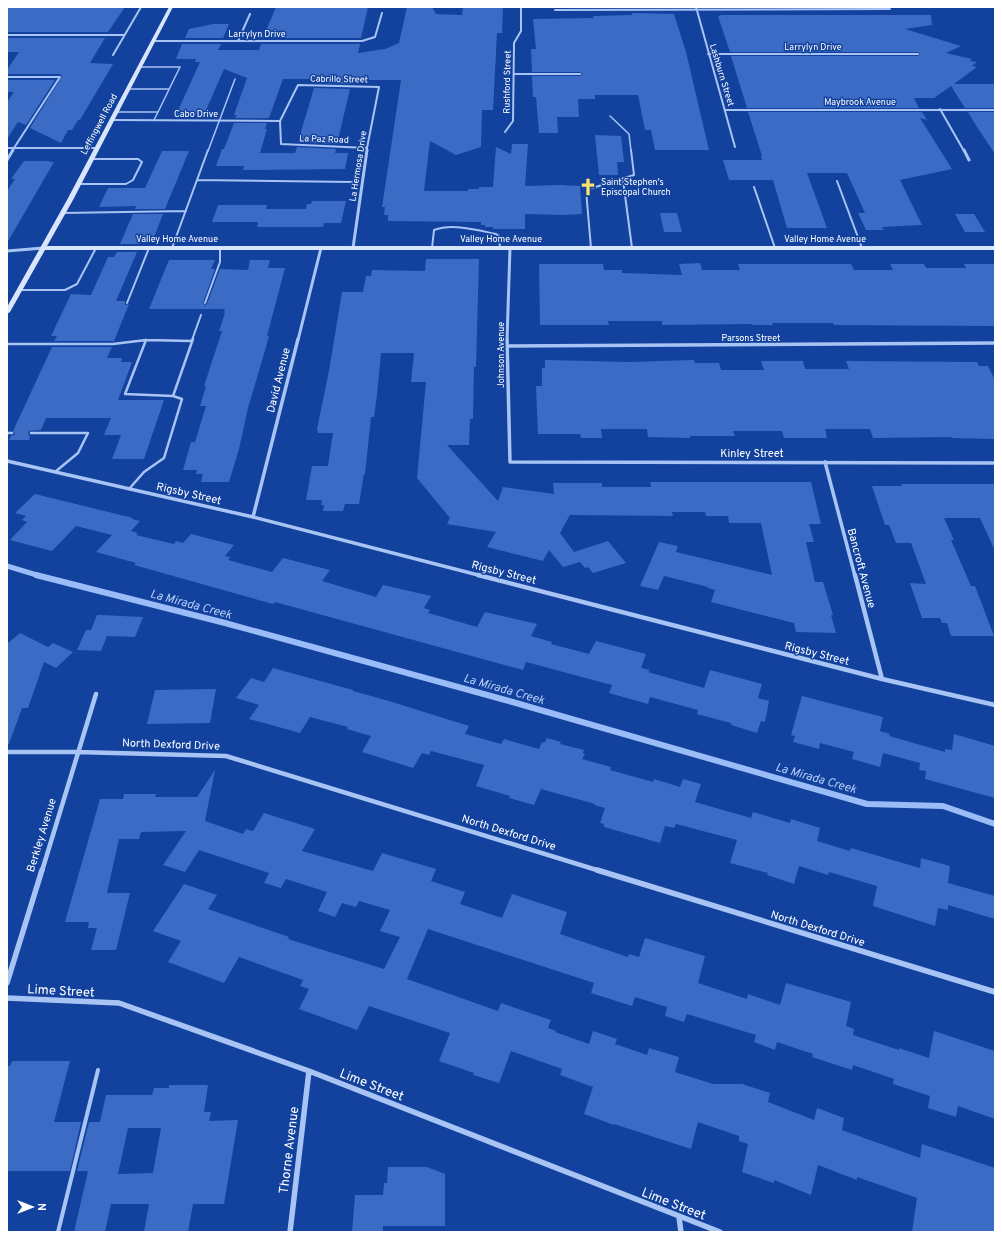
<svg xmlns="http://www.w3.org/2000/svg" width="1002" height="1239" font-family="Overpass,sans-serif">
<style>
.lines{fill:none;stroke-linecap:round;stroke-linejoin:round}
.stream-far1{stroke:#9abdf7;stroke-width:5}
.stream{stroke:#9abdf7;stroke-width:6}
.building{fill:#3b6bc4;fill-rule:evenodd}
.lane-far3{stroke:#a8c4f4;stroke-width:1.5}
.lane-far2{stroke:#a8c4f4;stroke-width:2}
.lane-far1{stroke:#a8c4f4;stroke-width:2.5}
.lane{stroke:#a8c4f4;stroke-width:4}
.street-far4{stroke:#a8c4f4;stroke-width:2}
.street-far3{stroke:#a8c4f4;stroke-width:3}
.street-far2{stroke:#a8c4f4;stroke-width:3.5}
.street-far1{stroke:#a8c4f4;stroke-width:4.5}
.street{stroke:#a8c4f4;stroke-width:5.5}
.secondary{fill:#d8e5fd;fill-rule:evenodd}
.labels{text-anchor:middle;stroke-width:3;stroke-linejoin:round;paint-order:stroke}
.far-street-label{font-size:9px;fill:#fff;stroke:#12429d}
.far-poi-label{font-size:9px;fill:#fff;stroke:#12429d;text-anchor:start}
.street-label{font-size:11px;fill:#fff;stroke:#12429d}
.water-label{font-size:12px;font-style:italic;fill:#b5cefa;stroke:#12429d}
.near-street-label{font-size:13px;fill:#fff;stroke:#12429d}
</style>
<rect width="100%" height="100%" fill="#12429d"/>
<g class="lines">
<path class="stream-far1" d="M7,566L40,576"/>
<path class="stream" d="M36,575L225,623L509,701L867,804L943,806L995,824"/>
</g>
<path class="building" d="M7,7H125L108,32H7Z
M276,7H368L361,38H263Z
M407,7H432L436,14L462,15L463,7H503L502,33H497L493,110H482L481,147L456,155L430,141L424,191H468V189H479V187H493L496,147L511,154L512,144H528L525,186L560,185L580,186L582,214L562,215L525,214V229H493V227H485V225H481V222L388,221V215H384L385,207H382L401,80H352L351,84L316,83L317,79H283L269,118H235L237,115H234L247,78L224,69L204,115H176L200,62H195L196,59H176L182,44H221L218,50H259L261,44H360L358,53L385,49L399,43Z
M632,13L674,14L686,52L709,150H655L651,130H645L638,95H595V99H578L579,117H557L558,133H539L536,97H533L532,76H580L582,74L580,72H532L531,49H536L533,19L594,18L593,16L632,15Z
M722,15H931L932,25L905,29L961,46L946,53L972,59L970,61L977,62L972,66L977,67L954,84H995V108H965L951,86L934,98H914L919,108H747L731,56H918L920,54L918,52H730L718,16Z
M213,24H229L223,38H185L189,29Z
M7,38H105L90,63L113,64L80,120H78L72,130H68L61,143L30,128L62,76L60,74H7V70L19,52H7Z
M7,80H55L26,125L18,122L7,139V102L14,92H7Z
M314,88L350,89L337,144L298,142Z
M748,112H922L927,120L920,118L952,169L900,180L922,225L882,227L884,230H866L858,213H865L847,173H807L827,228H787L773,180H729L723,160H762L761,156H762Z
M968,112H995V154L977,127Z
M234,123H267L265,129H267L260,153H295L297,147L336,149L335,153H348L345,169L243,170L244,166H216L222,149H224Z
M595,135L621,136L624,162H617L618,175H599Z
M162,151H189L165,209H135L136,206L99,207L108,188H145Z
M24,161H50L49,162H54L7,243V191L15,179H11Z
M312,201H346L341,223H324L323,227H257L258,222H212L218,205H267L266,209H306L307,204H311Z
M660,213H677L682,232H664Z
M133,214H163L154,237H143L140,244H120Z
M955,214H974L985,232H965Z
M117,252H137L116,301H125V305L129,304L114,341H54L57,336H51L71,294L91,295L108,257H114Z
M426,259H479L476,367H474L473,419H470L469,445H447L498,501L503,487L554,494L553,483H602V487H651L650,482H811L821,524H809L814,542H806L815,582H823L833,615H831L836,633L796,632L794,623L711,602L715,590L708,588V587L664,576L658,590L640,586L659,542L678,546L676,552L772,575L761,523H729L728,516H706L705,512H672L673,516L570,515L560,533L574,552L608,541L626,563L593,573L588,567L585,568L580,562L563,567L549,550L543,561L487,547L496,532L447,524L450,518L417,478L426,382H411L414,353H381L377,395L374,417H371L365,474H364L359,504H345L343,511H323L324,505H321L322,500H306L312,466H328L333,433H318L317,429L329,371L342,292H363L366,276H371L372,270L425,271Z
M169,260H215L211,269H215L203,303L205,305L207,304L220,269L248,270L250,260H270L268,268H285L267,336H269L264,354L248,408L239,449L229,482H201L203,474H196L197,470H183L191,442H195L206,406H200L206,386H204L222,331H219L225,313H224L225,309H149Z
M700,263L702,270H740L738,264H851L854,270H893L890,264H924L926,268H966L964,264H995V326L834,325L833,323H772L773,325H752V324L662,325V321H608L609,325H540L539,264H603L604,270H622V273L682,275L679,264Z
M52,347H112L107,358H122L121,362H132L118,400H164L144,459H112L121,435H104L111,418H46L41,430L29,431L28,434L30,436L29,440H9L11,436L15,434L13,431Z
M545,360L629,362L694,360L695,363H719L721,370H764L761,361H803L805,369H849L846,361L977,362L979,366H988L995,380V439L952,438L951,437L873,438L870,429H825L827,438H784L782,431H733L735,436H690V438L648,437L647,429H601L602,438H581L580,434H538L536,386H542V368H545Z
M901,484H995V551L980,518H944L954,540H951L971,586H975L994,636H951L947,623H942L940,618H922L910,583L926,584L911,543H896L889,525H885L872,486H902Z
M35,494L133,518L132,519L140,521L131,531L138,533L136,535L174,544L176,541L183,543L191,534L234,545L225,556L230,557L228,560L272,572L283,558L330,570L322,581L376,597L383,585L431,596L424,608L430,610L428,613L439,616L477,627L485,612L537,624L531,636L552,642L551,644L589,654L596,641L646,654L641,668L650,670L648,672L704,688L710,670L762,684L758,698L769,701L765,722L761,721L757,733L731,725V723L697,714L698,710L650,697L648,704L609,693L612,685L526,662L523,670L275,602L273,604L134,565L136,563L96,552L112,535L76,526L52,551L10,540L27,522L22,520L26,516L15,513Z
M97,615H101L143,617L135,637L107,636L101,651L77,650L86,630H91Z
M20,633L48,647L53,643L73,652L56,668L44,662L28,708H22L9,744H7V644Z
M273,668L353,690V691L389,701L469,726L465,734L501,744L504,739L539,749L542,742L544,743L547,738L561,742L560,744L584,750L583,753L585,754L582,759L611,767L610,770L653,782L654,779L680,787L683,779L701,784L695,802L751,818L753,812L790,823L791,819L820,828L817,841L850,851L851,848L920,868L921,858L950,866L948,883L995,896V919L948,905V910L938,908L935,926L873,906L877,886L829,872L828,875L799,866L794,884L767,875L768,873L730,863L737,840L676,824L674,828L665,826L660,843L604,827V824L600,823L605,808L594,805L595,804L541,789L534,805L509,798L510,796L476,786L484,765L431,751L429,755L422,753L413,768L362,752L371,736L347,729L348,727L310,717L300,733L249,719L259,705L236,698L251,678L264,682Z
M216,689L210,723L147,724L155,690Z
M802,696L883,717L880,731L890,734L889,736L945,752V749L952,750L954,734L995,746V798L925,779L926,771L919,770L920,763L883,753L880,767L852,759L854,752L820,743L819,749L793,742L795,736L791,735Z
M215,770L205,821L243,834L246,829L253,831L264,813L315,829L302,851L373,871L382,853L436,869L431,881L465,892L460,904L502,918L512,894L567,912L560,934L628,957L629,954L639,957L645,938L705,956L698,983L747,999L748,994L780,1005L786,983L851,1002L846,1026L854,1029L853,1035L899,1050V1048L929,1058L934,1031L995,1051V1119L958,1106L956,1117L928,1108L930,1096L893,1084L894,1079L853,1065L852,1070L812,1057L813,1054L777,1042L775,1050L754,1042L756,1035L687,1014L684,1022L665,1016L667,1007L635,997L632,1006L591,993L594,983L428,929L407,979L498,1011L501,1003L551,1020L548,1028L556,1031L555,1032L589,1044L593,1031L617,1039L615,1044L647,1055L649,1048L679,1057L675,1072L713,1084H742L770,1093L768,1102L814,1120L817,1108L844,1118L842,1130L920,1158L922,1144L995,1168V1232H912L917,1198L857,1177V1180L818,1165L811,1195L774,1180V1183L742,1172L748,1144L739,1141V1136L698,1122L691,1149L614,1124V1125L584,1114L593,1087L560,1075L562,1069L511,1051L499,1083L473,1075L474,1073L439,1061L450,1033L369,1006L357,1030L299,1009L309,989L300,986L303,980L239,957L224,983L168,962L181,941L153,931L184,884L217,895L208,909L289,937L288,939L384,969L400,937L380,931L390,910L359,901L356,907L342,903L335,917L318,911L327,892L286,879L281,888L264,883L269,873L199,850L185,872L163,865L186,831L141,832L139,839H119L107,893H130L116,950H91L97,928H88L89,922H65L100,799H123L124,794H156L155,797H197Z
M12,1061H70L54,1122H81L70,1171H7V1066H10Z
M169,1085H208L204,1112H211L209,1121L238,1120L224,1204H193L188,1232H144L149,1204H111L105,1232H74L88,1171H77L89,1122H100L106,1095H152L154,1088H169ZM128,1128H161L153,1173L118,1174Z
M388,1167H427L445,1174V1226H383V1232H352L355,1195H383L384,1183H387Z"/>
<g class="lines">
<path class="lane-far3" d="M128,89H169
M116,112H158L180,67H139
M610,116L629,134L631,151
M154,120L158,112
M208,151L235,79"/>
<path class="lane-far2" d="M197,180L353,182
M623,180L632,248
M837,181L862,248
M78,184H126L133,180L142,162L138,159H91
M754,187L775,248
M62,213L186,211
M172,248L208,150
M432,248L434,230C453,223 477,230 496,234L499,236L500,248
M591,248L586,190L634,175L631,150
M19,290H65L77,284L96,248
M127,303L149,248
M205,303L220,262V248
M145,340H151
M192,340L201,315"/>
<path class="lane-far1" d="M7,344H113L146,340L192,341
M173,396L193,339
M7,433H12
M31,433H88L78,453L55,472
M129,489L144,472L164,458L182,399L173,396L125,394L146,340"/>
<path class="lane" d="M58,1232L98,1070"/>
<path class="street-far4" d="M696,7L735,147
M555,10L890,9
M7,35H124
M153,41H362L375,37L382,13
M238,41L250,14
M708,54H918
M113,55L141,7
M514,74H580
M7,77H60L12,151
M298,85L379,87L367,148L281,144L280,121Z
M940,109L964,151
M725,110H995
M111,120L280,121
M505,132L513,121L514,43L521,31V7
M7,148H97
M367,151V148"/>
<path class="street-far3" d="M964,150L969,160
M7,160L13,150
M353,248L367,150
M7,251L43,248
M298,340L321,248
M507,340L510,248"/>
<path class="street-far2" d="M507,339L510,462L995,463
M507,346L995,343
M7,461L253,517L482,576
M825,462L855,576
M253,517L298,339"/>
<path class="street-far1" d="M478,575L882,679L995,705
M855,575L882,679
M7,752H77L226,756L600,871
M42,871L96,694"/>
<path class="street" d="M597,870L995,992
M7,983L42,870
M7,998L119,1003L309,1071L720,1232
M679,1217L681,1232
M290,1232L309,1071"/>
<path class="secondary" d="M169,7H173L73,200L47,246H995V250H45L10,312L7,314V307L67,200Z"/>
</g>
<defs>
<g id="church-bare" transform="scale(1.38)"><path d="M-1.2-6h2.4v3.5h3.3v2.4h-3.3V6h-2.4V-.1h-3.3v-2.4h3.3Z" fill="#ffe26b" stroke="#12429d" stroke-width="2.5" paint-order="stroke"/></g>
</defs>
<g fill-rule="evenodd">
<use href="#church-bare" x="588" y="187"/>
</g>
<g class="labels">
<g class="far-street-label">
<text x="257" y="37">Larrylyn Drive</text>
<text x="813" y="50">Larrylyn Drive</text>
<text transform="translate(722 75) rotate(73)" y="3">Lashburn Street</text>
<text transform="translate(339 79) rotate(1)" y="3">Cabrillo Street</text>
<text transform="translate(507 82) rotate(-89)" y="3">Rushford Street</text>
<text x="860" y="105">Maybrook Avenue</text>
<text x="196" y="117">Cabo Drive</text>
<text transform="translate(99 124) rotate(-62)" y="3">Leffingwell Road</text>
<text transform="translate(324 139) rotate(2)" y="3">La Paz Road</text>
<text transform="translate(358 166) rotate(-81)" y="3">La Hermosa Drive</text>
<text x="177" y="242">Valley Home Avenue</text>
<text x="501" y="242">Valley Home Avenue</text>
<text x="825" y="242">Valley Home Avenue</text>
<text x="751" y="341">Parsons Street</text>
<text transform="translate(501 355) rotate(-90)" y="3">Johnson Avenue</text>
</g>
<g class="far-poi-label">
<text x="601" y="185">Saint Stephen's<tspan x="601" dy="10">Episcopal Church</tspan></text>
</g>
<g class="street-label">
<text transform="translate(278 380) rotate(-76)" y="4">David Avenue</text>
<text x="752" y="457">Kinley Street</text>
<text transform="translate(189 493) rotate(13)" y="4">Rigsby Street</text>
<text transform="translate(862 568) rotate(75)" y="4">Bancroft Avenue</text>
<text transform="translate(504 572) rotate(14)" y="4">Rigsby Street</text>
<text transform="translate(817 653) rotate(14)" y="4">Rigsby Street</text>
<text transform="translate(171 744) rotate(2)" y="4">North Dexford Drive</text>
<text transform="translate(509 832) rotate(17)" y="4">North Dexford Drive</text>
<text transform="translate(41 835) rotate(-73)" y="4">Berkley Avenue</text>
<text transform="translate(818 928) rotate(17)" y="4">North Dexford Drive</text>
</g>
<g class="water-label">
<text transform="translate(191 604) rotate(15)" y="4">La Mirada Creek</text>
<text transform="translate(504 689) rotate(16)" y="4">La Mirada Creek</text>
<text transform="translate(816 778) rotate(16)" y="4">La Mirada Creek</text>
</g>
<g class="near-street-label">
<text transform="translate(61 990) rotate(3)" y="5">Lime Street</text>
<text transform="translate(372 1084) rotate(21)" y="5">Lime Street</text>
<text transform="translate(288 1150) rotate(-83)" y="5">Thorne Avenue</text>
<text transform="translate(674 1203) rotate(21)" y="5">Lime Street</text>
</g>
</g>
<rect width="1002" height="1239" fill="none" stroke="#ffffff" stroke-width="16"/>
<g transform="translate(32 1207) rotate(90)" stroke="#12429d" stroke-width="3" paint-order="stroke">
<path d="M0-3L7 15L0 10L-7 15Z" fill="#ffffff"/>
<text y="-6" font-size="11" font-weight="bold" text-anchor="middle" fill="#ffffff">N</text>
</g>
</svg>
